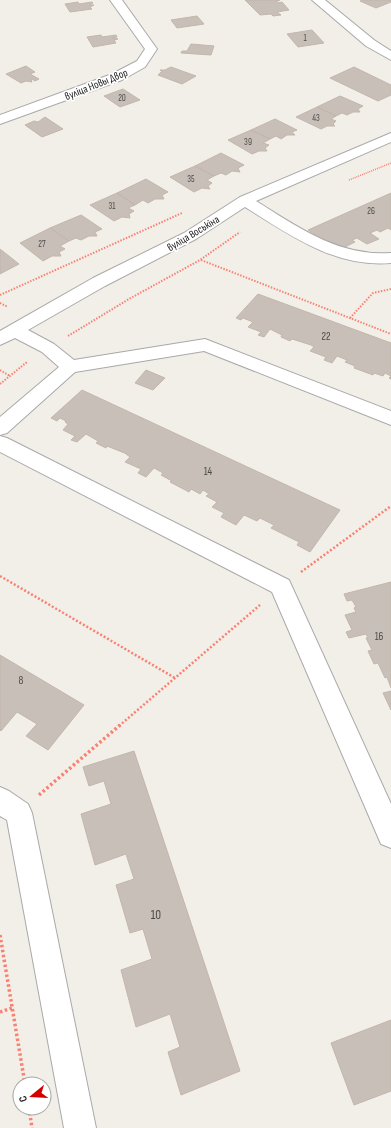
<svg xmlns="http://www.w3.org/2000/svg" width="391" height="1128" font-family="'Sofia Sans Condensed',sans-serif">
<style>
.building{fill:#c7bfb8;stroke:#c4b6ab}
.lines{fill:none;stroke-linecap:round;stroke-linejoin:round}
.minor-casing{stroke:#a9a9a9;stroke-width:2}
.path-far3{stroke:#fa8072;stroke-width:1.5;stroke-dasharray:1 1;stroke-linecap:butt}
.path-far2{stroke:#fa8072;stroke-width:2;stroke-dasharray:1.5 1.5;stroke-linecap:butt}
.path-far1{stroke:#fa8072;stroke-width:2.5;stroke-dasharray:2 2;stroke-linecap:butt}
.path{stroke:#fa8072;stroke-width:3.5;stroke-dasharray:2.5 2.5;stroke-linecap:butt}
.minor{fill:#fff;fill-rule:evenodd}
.labels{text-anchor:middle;stroke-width:3.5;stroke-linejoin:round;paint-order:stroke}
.far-number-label{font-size:9px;fill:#4b4948}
.far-street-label{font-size:11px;fill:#222;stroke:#fff}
.number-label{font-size:11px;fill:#4b4948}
.near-number-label{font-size:13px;fill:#4b4948}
</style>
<rect width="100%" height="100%" fill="#f2efe9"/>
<path class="building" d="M245,0H280L277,1L278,3L282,2L289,10L277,12L281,15L273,16L271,14L260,15Z
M364,0H391V2L376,8L360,1Z
M78,2L79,4L92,2L93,3L89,5H94L90,7L92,9L70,12L65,4Z
M197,16L204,24L177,28L171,20Z
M312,30L324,43L298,47L287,34Z
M101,35L102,37L116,35L117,37L112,38L118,39L114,40L116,43L93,47L87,37Z
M191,44L214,46L211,55L181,53L182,51H187Z
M26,66L35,72L30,74L39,79L35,81L32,79H31L32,82L26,81L21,83L6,74Z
M171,67L196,76L182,84L158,75L162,71L160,70H165Z
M354,67L391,85V95L378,101L330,78Z
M123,89L140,100L120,107L104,96Z
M340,96L363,106L358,109L360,112H353L347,115L342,113L336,116L317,107Z
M317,107L336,116L331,119L336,121L333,124L335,126H327L321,129L296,117Z
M45,117L63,129L42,137L25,125L34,121L38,122Z
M275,119L297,130L292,132L295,135H287L281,139L276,136L270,139L251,130Z
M251,130L270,139L263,143L269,145L265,148L267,151H259L252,154L228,140Z
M221,153L244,165L238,168L240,172L232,171L226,175L221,173L214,176L195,166Z
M195,166L214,176L207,180L212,183L208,186L210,189L202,188L194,192L170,177Z
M146,179L168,192L162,195L164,199H155L148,203L143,200L135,205L117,193Z
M117,193L135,205L128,208L134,211L129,214L130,218L122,217L114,221L90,205Z
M391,193V230L388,228L380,232L377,230L370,233L379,239L367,244L357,238L352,240L355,242L343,248L340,252L308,230Z
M81,215L102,229L95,232L97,236H89L81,240L76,238L69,241L50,228Z
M50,228L69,241L60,246L65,249L59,252L61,256H52L43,261L20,243Z
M0,249L19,264L0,274Z
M258,294L391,343V379L389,378L391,376L385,373L383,376L374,373L373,375L354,368L355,366L345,362L347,360L337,356L332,363L324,360L326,357L310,351L314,347L311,345L292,339L290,341L281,337L282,335L270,329L264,337L258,335L261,332L248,327L253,322L243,318L241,320L236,318Z
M146,370L165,378L153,390L135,383Z
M82,390L340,510L310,552L297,545L299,542L271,528L274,525L260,518L257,521L244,515L236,525L221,517L224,513L212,507L217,502L206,496L209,494L203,490L200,494L191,489L189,492L170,482L172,481L161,475L163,473L154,468L146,477L138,473L141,469L125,462L130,457L126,454H127L107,446L106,448L96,443L98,441L86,434L77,442L71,440L75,436L63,430L68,424L65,422L66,421L60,418L57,421L51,418Z
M391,582V688L387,677L385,678L378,663L374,664L368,651L372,650L366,638H368L366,634L349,638L346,632L352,630L345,615L356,612L354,608L356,607L352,600L347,601L344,594Z
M0,655L84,705L48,750L26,736L37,724L17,712L1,731L0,730Z
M391,691V710L383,693Z
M134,751L240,1071L181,1095L168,1052L180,1047L170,1014L136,1027L121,970L152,959L143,929L130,933L116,885L134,879L126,854L95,865L81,814L111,804L104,781L89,786L83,767Z
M391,1020V1091L354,1105L331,1043Z"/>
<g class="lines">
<g class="minor-casing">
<path id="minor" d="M110,0H122L157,49L145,67L122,80L0,124V115L112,74L137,61L145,49Z
M312,0H325L374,40L391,51V60L366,46Z
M391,133V142L256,201C298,227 339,257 391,253V263C335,268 290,235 245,207L196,239L105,286L28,330L54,344L74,360L205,339L391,411V425L204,351L75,372L7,433L0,435V417L59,367L42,352L15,338L0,345V331L93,278L184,233L240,197Z
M0,436L7,438L289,580L391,804V848L381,844L272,592L0,452Z
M0,787L9,791L28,804L32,813L96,1128H64L7,820L0,816Z"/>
</g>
<path class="path-far3" d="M349,180L391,163"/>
<path class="path-far2" d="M201,260L391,334
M0,295L182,213
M0,303L8,307
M350,318L373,293L391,289
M68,336L129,299L200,260L240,232
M0,370L10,376
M0,384L27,362"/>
<path class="path-far1" d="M301,572L391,506
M0,576L175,678
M119,726L260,605"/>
<path class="path" d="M39,795L120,725
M0,935L25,1084
M0,1012L12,1008
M29,1108L32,1128"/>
<use href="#minor" class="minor"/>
</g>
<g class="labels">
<g class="far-number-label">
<text x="305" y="41">1</text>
<text x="122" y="101">20</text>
<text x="316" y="121">43</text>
<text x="248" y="145">39</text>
<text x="191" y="182">35</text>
<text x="112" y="209">31</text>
<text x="371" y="214">26</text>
<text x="42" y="247">27</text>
</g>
<g class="far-street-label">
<text transform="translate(96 84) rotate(-22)" y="4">вуліца Новы Двор</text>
<text transform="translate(193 233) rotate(-31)" y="4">вуліца Воськіна</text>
</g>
<g class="number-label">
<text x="326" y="340">22</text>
<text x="208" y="475">14</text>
<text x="379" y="640">16</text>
<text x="21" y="684">8</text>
</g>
<g class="near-number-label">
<text x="156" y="919">10</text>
</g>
</g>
<g transform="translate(32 1096) rotate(252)"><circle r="19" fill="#ffffff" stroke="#a7a7a7"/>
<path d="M0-3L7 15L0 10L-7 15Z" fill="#d40000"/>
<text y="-6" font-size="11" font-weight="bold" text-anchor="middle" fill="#222222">С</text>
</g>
</svg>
